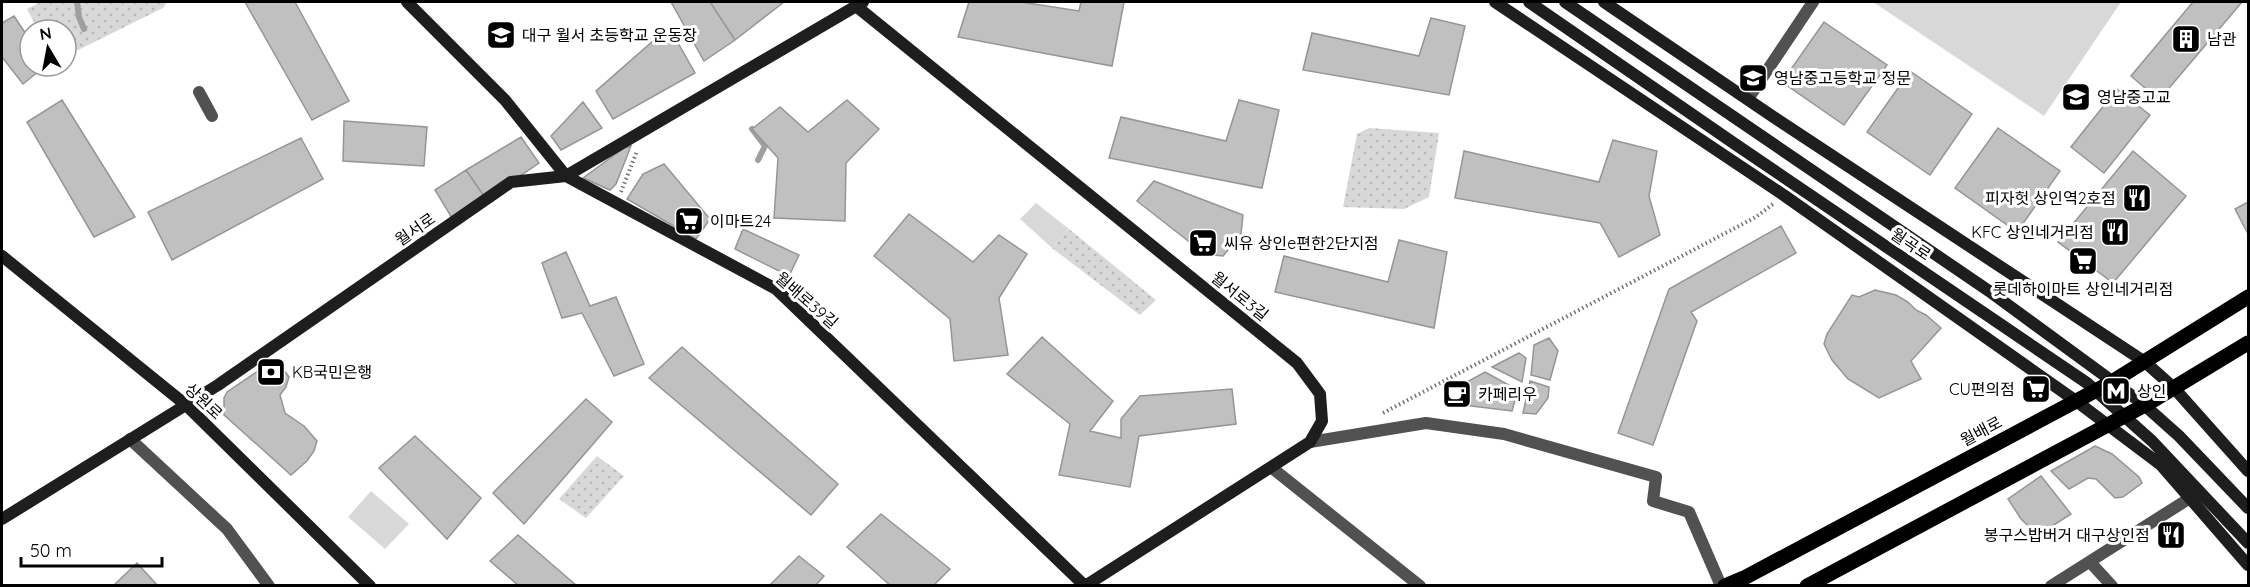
<svg xmlns="http://www.w3.org/2000/svg" width="2250" height="587" font-family="Quicksand,'Noto Sans KR',sans-serif">
<style>
.grass{fill:url(#grass-dots)}
.pitch{fill:#d8d8d8}
.lines{fill:none;stroke-linecap:round;stroke-linejoin:round}
.stream{stroke:#9f9f9f;stroke-width:6}
.building{fill:#c0c0c0;stroke:#959595;stroke-width:1.5}
.path{stroke:#737373;stroke-width:4;stroke-dasharray:1.5 3;stroke-linecap:butt}
.lane{stroke:#515151;stroke-width:12}
.street{stroke:#515151;stroke-width:12}
.secondary{stroke:#1e1e1e;stroke-width:12}
.primary{stroke:#000;stroke-width:15}
.labels{text-anchor:middle;stroke-width:6;stroke-linejoin:round;paint-order:stroke}
.poi-label{font-size:16px;fill:#000;stroke:#fff;text-anchor:start}
.street-label{font-size:16px;fill:#000;stroke:#fff}
</style>
<defs>
<pattern id="grass-dots" width="8" height="8" patternUnits="userSpaceOnUse" patternTransform="scale(1.5)"><rect width="8" height="8" fill="#d8d8d8"/><path d="M2 2h.1M6 6h.1" fill="none" stroke="#b8b8b8" stroke-width="1.8" stroke-linecap="round"/></pattern>
</defs>
<rect width="100%" height="100%" fill="#fff"/>
<path class="grass" d="M40,2H167L163,8L66,56V30H38L27,9Z
M1369,128L1439,133L1429,197L1404,209L1343,207L1357,134Z
M1069,229L1156,300L1140,315L1052,248Z
M597,456L624,476L586,518L559,499Z"/>
<path class="pitch" d="M1873,2H2121L2044,116Z
M1036,203L1069,229L1052,248L1020,219Z
M371,491L409,524L385,549L348,517Z"/>
<g class="lines">
<path class="stream" d="M77,2L79,17L84,29
M752,129L765,146L758,160"/>
</g>
<path class="building" d="M245,2H295L349,101L312,120Z
M671,2H710L735,40L704,61Z
M710,2H784L735,40Z
M969,2H1021L1079,11L1081,2H1124L1112,66L958,37Z
M2193,2H2242L2159,100L2131,76Z
M14,16L30,40V66H45L23,84L2,57V23Z
M1431,18L1465,26L1449,95L1303,70L1312,33L1419,56Z
M1824,22L1887,65L1844,125L1782,82Z
M669,27L695,73L613,119L596,91Z
M1910,71L1972,114L1930,175L1867,132Z
M2117,89L2150,115L2104,173L2071,147Z
M62,100L135,217L94,237L27,122Z
M847,100L879,129L846,163L845,221L774,218L778,158L752,129L780,107L808,132Z
M1239,100L1279,110L1262,188L1109,158L1121,117L1226,141Z
M583,102L602,128L561,150L551,136Z
M344,121L427,127L424,166L343,161Z
M1998,128L2060,171L2017,232L1955,188Z
M521,137L539,163L486,199L466,170Z
M301,138L323,179L172,260L148,212Z
M1613,140L1657,151L1649,196L1660,235L1619,257L1600,223L1455,198L1464,151L1599,182Z
M631,146L616,184L610,190L583,178L624,148Z
M2133,151L2186,196L2113,283L2058,242Z
M664,164L710,219L696,239L627,199L643,174Z
M466,170L486,199L452,218L435,190Z
M1154,181L1243,215L1241,234L1223,256L1205,254L1137,201Z
M2248,202V234L2235,209Z
M909,214L973,262L999,235L1027,254L999,298L1008,355L954,361L950,319L874,256Z
M1781,226L1796,253L1691,312L1697,321L1653,445L1618,433L1669,289Z
M743,229L799,255L789,276L735,249Z
M1399,240L1447,252L1434,328L1275,292L1284,256L1388,282Z
M566,252L590,306L616,297L644,364L614,376L582,313L562,318L542,263Z
M1875,290L1896,295L1908,302L1916,310L1926,315L1941,328L1911,361L1921,379L1879,398L1848,379L1832,360L1824,344L1827,334L1852,295L1859,297Z
M1042,337L1113,401L1090,431L1121,438V419L1140,396L1232,389L1236,424L1139,436L1130,487L1059,475L1070,424L1007,374Z
M1549,338L1558,351L1550,380L1531,375L1534,345Z
M682,347L838,484L811,515L649,378Z
M1519,353L1526,358L1522,382L1492,367Z
M278,362L289,377L286,387L280,395L285,413L304,426L317,441L314,451L307,461L291,475L224,415V398L227,392L270,363Z
M1485,372L1518,390L1512,411L1447,403L1445,394Z
M1530,381L1549,387L1548,398L1536,414L1523,413Z
M586,399L612,422L524,524L493,493Z
M415,436L481,498L447,539L379,468Z
M2095,446L2112,454L2139,477L2142,483L2123,497L2115,498L2096,479L2088,478L2069,489L2051,471Z
M2041,476L2071,514L2038,535L2021,519L2008,499Z
M881,514L950,569L933,586H891L847,547Z
M518,535L577,586H519L490,561Z
M799,556L824,576L815,586H769Z
M137,563L158,586H113Z"/>
<g class="lines">
<path class="path" d="M621,192L637,151
M1383,413L1756,217L1773,204"/>
<path class="lane" d="M1748,99L1813,2"/>
<path class="street" d="M199,92L212,116
M130,439L227,529L269,586
M1310,442L1426,423L1504,434L1656,477L1653,501L1689,512L1721,586
M1272,468L1420,586
M2090,562L2112,586
M2051,586L2190,498"/>
<path class="secondary" d="M407,2L505,100L566,176L776,289L1085,586
M1495,2L1785,196L2076,401L2161,465L2248,565
M1529,2L1735,144L2087,383L2152,441L2248,543
M1565,2L1989,291L2142,403L2179,436L2248,508
M1604,2L1772,116L2145,362L2174,388L2248,471
M856,6L1297,363L1320,394L1322,421L1310,442L1085,586
M2,256L186,405L370,586
M2,519L218,385L511,182L566,176L863,2"/>
<path class="primary" d="M1725,586L1744,578L2110,383L2248,297
M1807,586L2147,404L2248,343"/>
</g>
<defs>
<g id="school-square" transform="scale(1.5)"><rect x="-9" y="-9" width="18" height="18" rx="4" fill="#000" stroke="#fff"/><path d="M0-5L7-2L0 1L-7-2ZM-4 1L0 2.5L4 1V4Q0 6-4 4Z" fill="#fff"/></g>
<g id="building-square" transform="scale(1.5)"><rect x="-9" y="-9" width="18" height="18" rx="4" fill="#000" stroke="#fff"/><path d="M-4-6H4V6H1V3H-1V6H-4ZM-2.5-4.3h1.7v1.8h-1.7ZM.8-4.3h1.7v1.8H.8ZM-2.5-1h1.7V.8h-1.7ZM.8-1h1.7V.8H.8Z" fill="#fff"/></g>
<g id="restaurant-square" transform="scale(1.5)"><rect x="-9" y="-9" width="18" height="18" rx="4" fill="#000" stroke="#fff"/><path d="M-5-6h1v4h1v-4h1v4h1v-4h1v5L-1.5 .5V6h-2V.5L-5-1ZM5-6V6H3V1.5H1.5Q1.5-4 5-6Z" fill="#fff"/></g>
<g id="supermarket-square" transform="scale(1.5)"><rect x="-9" y="-9" width="18" height="18" rx="4" fill="#000" stroke="#fff"/><path d="M-6-5.5h2.5l.6 2H6L4.5 2H-2.5L-4.4-4H-6ZM-1.5 3.2a1.3 1.3 0 1 0 .1 0ZM3 3.2a1.3 1.3 0 1 0 .1 0Z" fill="#fff"/></g>
<g id="bank-square" transform="scale(1.5)"><rect x="-9" y="-9" width="18" height="18" rx="4" fill="#000" stroke="#fff"/><path d="M-6-4H6V4H-6ZM0-2.3a2.3 2.3 0 1 0 0 4.6a2.3 2.3 0 1 0 0-4.6Z" fill="#fff"/></g>
<g id="metro-square" transform="scale(1.5)"><rect x="-9" y="-9" width="18" height="18" rx="4" fill="#000" stroke="#fff"/><path d="M-5.5 5V-5H-3L0 0L3-5H5.5V5H3V-.5L0 4L-3-.5V5Z" fill="#fff"/></g>
<g id="cafe-square" transform="scale(1.5)"><rect x="-9" y="-9" width="18" height="18" rx="4" fill="#000" stroke="#fff"/><path d="M-5.5-4.5H6V0H3Q3 3.5 0 3.5H-2.5Q-5.5 3.5-5.5 0ZM3-3.2v2h1.7v-2ZM-6 4.5H4V6H-6Z" fill="#fff"/></g>
</defs>
<g fill-rule="evenodd">
<use href="#school-square" x="501" y="35"/>
<use href="#building-square" x="2186" y="39"/>
<use href="#school-square" x="1753" y="78"/>
<use href="#school-square" x="2076" y="97"/>
<use href="#restaurant-square" x="2137" y="198"/>
<use href="#supermarket-square" x="689" y="221"/>
<use href="#restaurant-square" x="2115" y="232"/>
<use href="#supermarket-square" x="1203" y="243"/>
<use href="#supermarket-square" x="2083" y="261"/>
<use href="#bank-square" x="271" y="372"/>
<use href="#supermarket-square" x="2036" y="389"/>
<use href="#metro-square" x="2116" y="391"/>
<use href="#cafe-square" x="1457" y="394"/>
<use href="#restaurant-square" x="2171" y="535"/>
</g>
<g class="labels">
<g class="poi-label">
<text x="522" y="41">대구 월서 초등학교 운동장</text>
<text x="2207" y="45">남관</text>
<text x="1774" y="84">영남중고등학교 정문</text>
<text x="2097" y="103">영남중고교</text>
<text x="2116" y="204" text-anchor="end">피자헛 상인역2호점</text>
<text x="710" y="227">이마트24</text>
<text x="2094" y="238" text-anchor="end">KFC 상인네거리점</text>
<text x="1224" y="249">씨유 상인e편한2단지점</text>
<text x="2083" y="295" text-anchor="middle">롯데하이마트 상인네거리점</text>
<text x="292" y="378">KB국민은행</text>
<text x="2015" y="395" text-anchor="end">CU편의점</text>
<text x="2137" y="397">상인</text>
<text x="1478" y="400">카페리우</text>
<text x="2150" y="541" text-anchor="end">봉구스밥버거 대구상인점</text>
</g>
<g class="street-label">
<text transform="translate(415 229) rotate(-35)" y="6">월서로</text>
<text transform="translate(1911 244) rotate(34)" y="6">월곡로</text>
<text transform="translate(1240 296) rotate(39)" y="6">월서로3길</text>
<text transform="translate(807 300) rotate(41)" y="6">월배로39길</text>
<text transform="translate(204 401) rotate(43)" y="6">상원로</text>
<text transform="translate(1981 431) rotate(-28)" y="6">월배로</text>
</g>
</g>
<rect width="2250" height="587" fill="none" stroke="#000000" stroke-width="6"/>
<g transform="translate(48 48) rotate(350)"><circle r="28" fill="#ffffff" stroke="#999999" stroke-width="1.5"/>
<path d="M0-4.5L10 22L0 15L-10 22Z" fill="#000000"/>
<text y="-9" font-size="16" font-weight="bold" text-anchor="middle" fill="#000000">N</text>
</g>
<path d="M21 557v9h141v-9" fill="none" stroke="#000000" stroke-width="3"/>
<text x="30" y="557" font-size="18" fill="#000000" stroke="#ffffff" stroke-width="4.5" paint-order="stroke">50 m</text>
</svg>
